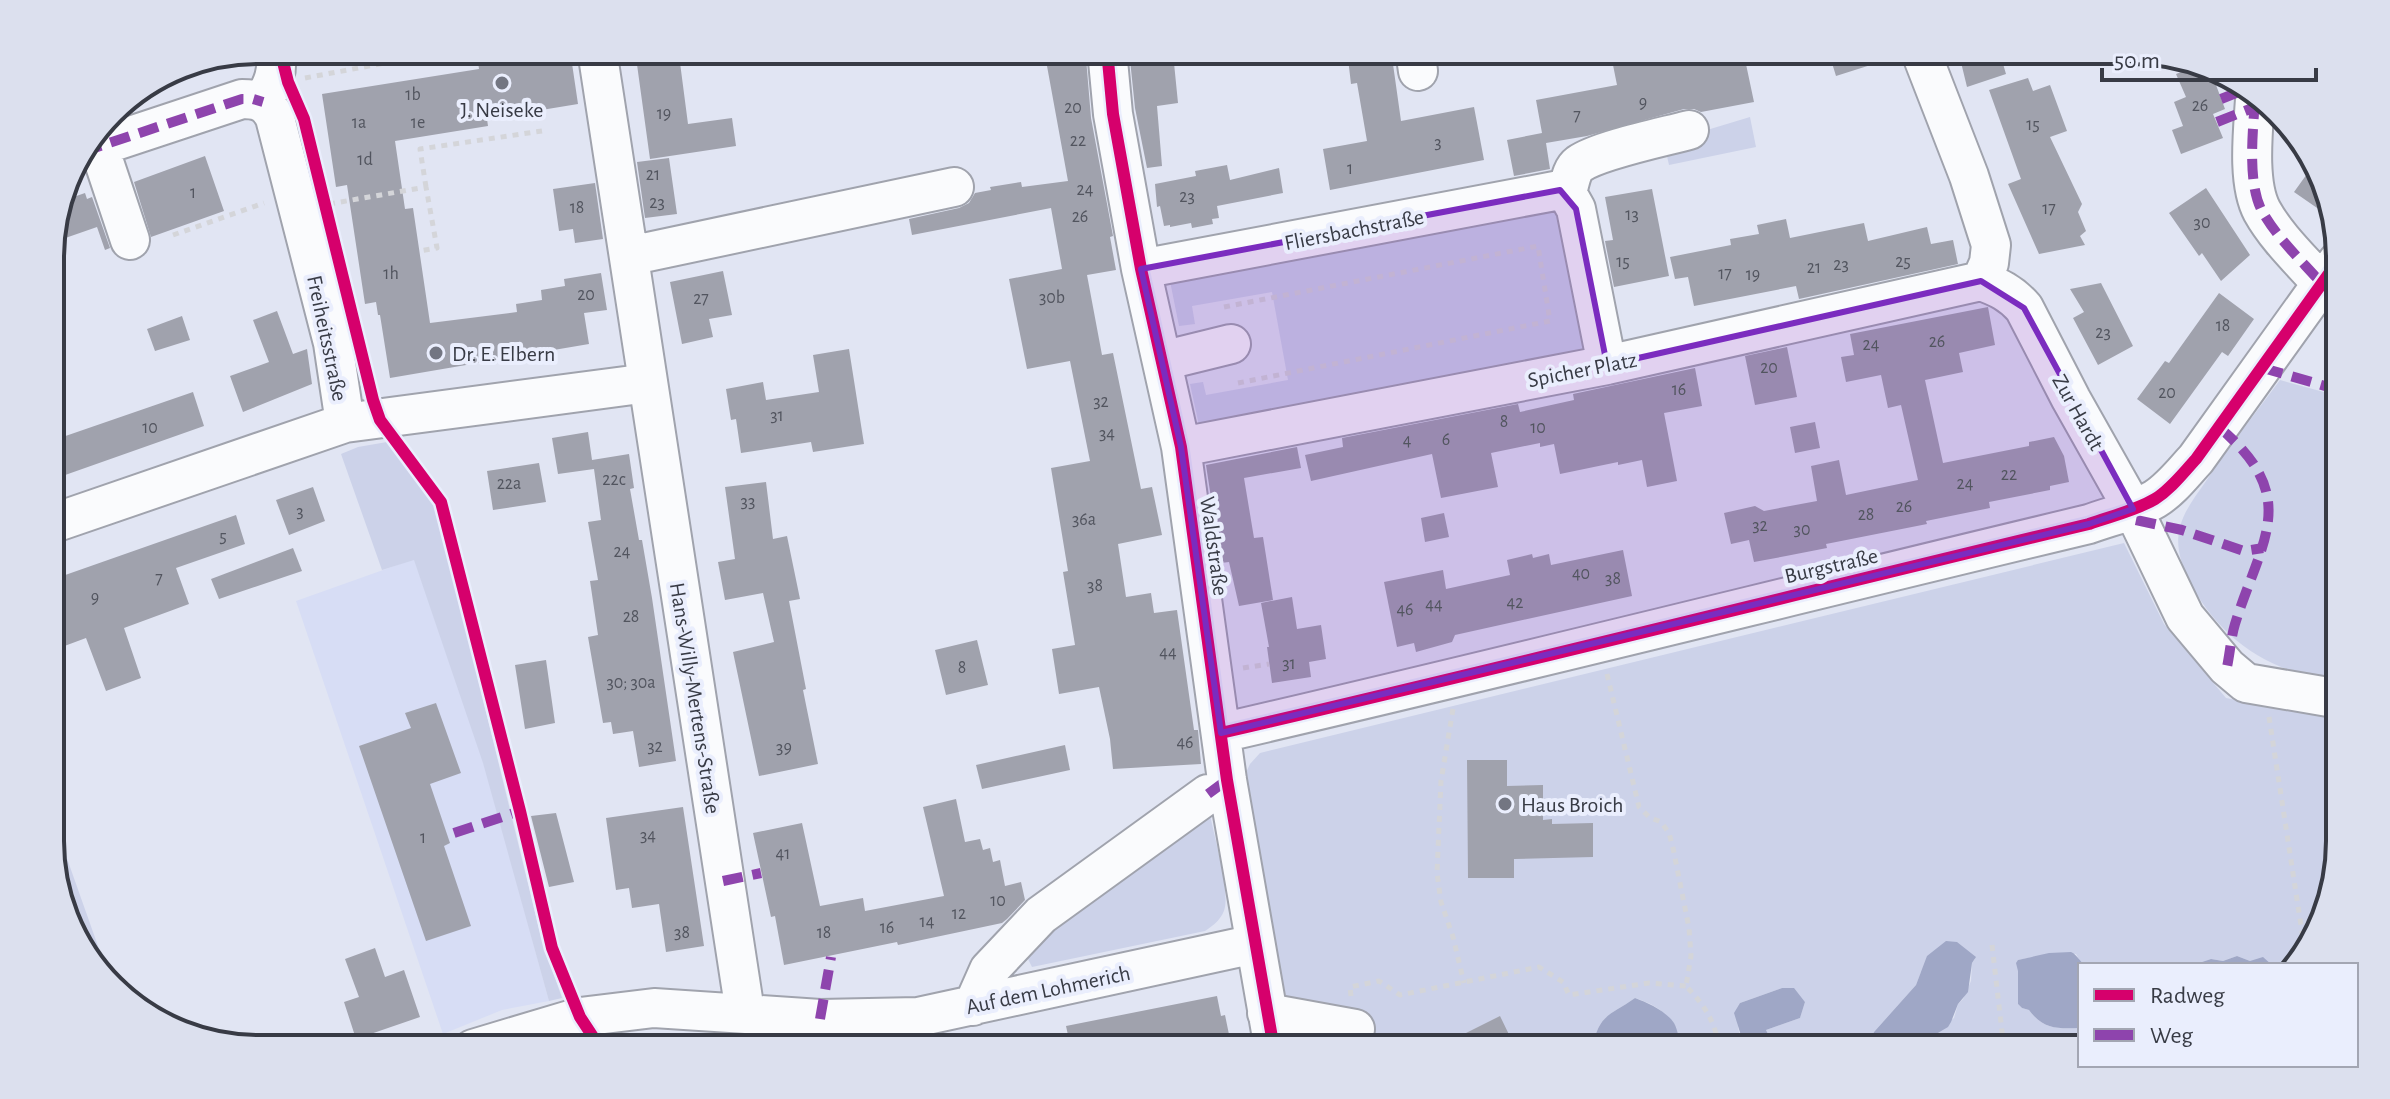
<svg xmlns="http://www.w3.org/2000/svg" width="2390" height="1099" font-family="'Alegreya Sans',sans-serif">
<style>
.built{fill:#d7ddf5}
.green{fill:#ccd2e9}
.water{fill:#9fa7c6}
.building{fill:#a0a2ad}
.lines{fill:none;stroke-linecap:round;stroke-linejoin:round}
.minor-casing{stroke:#a0a3ad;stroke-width:42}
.path{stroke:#d4d5d9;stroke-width:5;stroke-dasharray:6 6;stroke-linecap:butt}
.minor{stroke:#fafbfd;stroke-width:38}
.quiet{stroke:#8e44ad;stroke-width:10;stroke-dasharray:20 10;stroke-linecap:butt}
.cycleway-casing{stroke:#eaeefd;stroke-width:17}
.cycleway{stroke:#d6006c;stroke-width:12}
.marked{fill:#7b2cbf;fill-opacity:0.2;stroke:#7b2cbf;stroke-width:6;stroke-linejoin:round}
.poi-dot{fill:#737682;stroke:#eaeefd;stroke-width:3}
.labels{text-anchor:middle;stroke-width:8;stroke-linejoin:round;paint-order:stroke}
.number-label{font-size:18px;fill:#52555f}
.poi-label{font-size:22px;fill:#383b45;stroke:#eaeefd;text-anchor:start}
.street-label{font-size:22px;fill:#383b45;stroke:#eaeefd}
.rim{fill:none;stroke:#383b45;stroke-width:4}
</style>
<rect width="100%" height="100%" fill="#e1e5f3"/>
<path class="built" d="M414,559L484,763L549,1001L502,1010L443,1034L296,601Z"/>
<path class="green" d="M1750,117L1756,147L1669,165L1664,143Z
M1559,206L1586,350L1199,425L1190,384L1203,382L1206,395L1288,380L1272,292L1192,306L1195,324L1179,326L1170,281Z
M2280,380L2331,394L2334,677C2271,677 2216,635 2189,580C2181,563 2175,546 2180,527C2184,511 2195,497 2204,484C2228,448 2255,414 2280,380Z
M387,442L435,503L541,937L562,998L549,1001L483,763L414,560L382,570L341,454L358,447Z
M2124,543L2164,624L2226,698L2340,720V841L2324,921L2288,965L2250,961L2237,956L2223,961L2211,959L2193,965H2086L2081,963L2076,954L2037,956L2018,960V1004L2022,1008L2029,1010C2043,1029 2057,1029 2080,1028V1049H1911L1954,1018L1958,1004L1963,999L1971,981L1972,963L1975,959L1921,972L1916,985L1874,1032L1868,1045L1859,1036L1833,1038L1815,1043L1802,1040L1789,1044L1781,1038L1769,1036L1766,1030L1800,1018L1805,1002L1793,988H1782L1740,1003C1736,1020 1736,1033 1748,1049H1682C1674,1019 1665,1008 1635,998C1610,1016 1599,1013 1592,1049H1297L1295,1037L1350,1009L1286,997L1243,779L1250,764L1260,753Z
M1208,805C1212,828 1229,887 1225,907C1223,918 1214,925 1205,931L1032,967L1028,959L1030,948Z
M52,816L110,980L93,968L52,868Z
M586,1039L592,1049H541Z"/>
<path class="water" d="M1946,941L1957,942L1976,957L1972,963L1968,992L1958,1004L1951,1022L1948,1027L1914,1047L1748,1049L1743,1042L1734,1013L1740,1003L1782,988H1794L1805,1002L1800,1018L1766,1030L1769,1036L1781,1038L1790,1044L1802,1040L1815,1043L1853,1035L1859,1036L1868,1045L1874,1032L1916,985L1927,956Z
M2071,952C2078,955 2079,962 2086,965H2080V1028C2057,1029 2043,1029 2029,1010L2022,1008L2018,1004V971L2016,963L2018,960L2049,953Z
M2237,956L2250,961L2263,957L2272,965H2193L2211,959L2223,961Z
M1635,998C1648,1003 1666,1011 1674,1023C1678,1030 1679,1041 1682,1049H1592C1599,1013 1610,1016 1635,998Z"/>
<path class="building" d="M555,50H570L578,104L487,119L488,126L395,141L405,209L413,208L430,323L517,312L516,304L542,300L541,290L565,286L564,279L601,273L607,310L584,313L589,344L390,378L380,315H378L376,302L365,304L347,185L336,187L322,94L479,69L478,62Z
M635,50H675L676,55H679L688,124L732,118L736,146L650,159Z
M1129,50H1160V65L1174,63L1178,103L1157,106L1162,166L1147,168L1135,108Z
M1347,50H1391L1401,121L1474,107L1484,160L1330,190L1323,149L1367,141L1357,83L1351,84Z
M1610,50H1743L1754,102L1701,112L1694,109H1684L1587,136L1546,143L1550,169L1514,176L1507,140L1542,133L1536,100L1617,85Z
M1828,50H1899V56L1836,76Z
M1958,50H1999L2006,74L1967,87Z
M1086,58L1091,118L1113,236L1110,237L1116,270L1087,275L1102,355L1113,353L1141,489L1152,487L1162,535L1118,544L1126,597L1151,593L1154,613L1177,610L1194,730H1198L1201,764L1113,769L1110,739L1099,687L1059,694L1052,649L1075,645L1063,572L1068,571L1051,468L1090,461L1070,361L1027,369L1009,279L1062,269L1051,208L912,235L909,219L959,208L969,203L975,193L991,190L990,187L1021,182L1022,187L1068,181L1047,66Z
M2201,64L2212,66L2230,80L2216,85L2225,109L2213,114L2223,138L2181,154L2172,130L2183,126L2174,102L2186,97L2176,74Z
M2028,78L2033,91L2050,85L2067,131L2050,137L2082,204L2078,212L2086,231L2080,236L2085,245L2039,254L2008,184L2021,179L1989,90Z
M205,156L224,211L151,237L134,182Z
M669,158L677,214L645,218L637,162Z
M1227,165L1230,180L1279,168L1283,193L1217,206L1219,218L1212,219L1213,224L1192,228L1191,223L1170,227V225L1164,226L1160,206L1157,207L1155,184L1196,176L1195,171Z
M2312,167L2319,185L2333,219L2294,192Z
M595,183L603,239L575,243L573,229L559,231L553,189Z
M2206,188L2250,255L2221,281L2202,253L2199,256L2169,213Z
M1652,189L1669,276L1614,287L1605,241L1613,240L1605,197Z
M85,193L87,199L92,197L110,248L105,250L97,227L51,243L62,201Z
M1786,219L1790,238L1864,223L1868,241L1927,227L1931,244L1953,240L1958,264L1799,299L1796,286L1694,306L1688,277L1675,279L1670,257L1731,245L1730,239L1759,234L1757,225Z
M723,271L732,315L709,319L713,337L682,344L670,282Z
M2101,283L2133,346L2098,365L2073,318L2084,312L2070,289Z
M2219,293L2254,319L2228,356L2222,352L2170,424L2137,399L2165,361L2169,363Z
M1988,307L1995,345L1959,353L1963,372L1925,380L1943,463L2029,446V442L2054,437L2064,456L2069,482L2050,486V490L1989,502L1990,508L1926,521L1927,524L1826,544L1827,548L1786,556L1754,562L1749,540L1731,544L1724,513L1755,506L1764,511L1817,501L1811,466L1839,460L1846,495L1918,480L1901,405L1888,408L1881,375L1846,382L1841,357L1854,355L1850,334Z
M277,311L293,354L307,349L312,384L243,412L230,376L269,362L253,320Z
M182,316L190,340L155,351L147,329Z
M1787,347L1797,397L1755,405L1745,356Z
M849,349L864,444L813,452L811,442L741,453L736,419L731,420L726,389L763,382L766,400L819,392L813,355Z
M1695,368L1702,406L1664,413L1677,481L1647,487L1642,460L1618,465V462L1560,474L1554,444L1540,447V443L1491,453L1498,487L1441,498L1432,454L1311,481L1305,455L1343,447L1342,438L1518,404L1520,412L1574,400L1573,394Z
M193,392L204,426L51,480V441Z
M1815,422L1820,448L1795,453L1790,427Z
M588,432L592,460L629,454L634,488L630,489L639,540H642L652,598L676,761L639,767L633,731L613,734L611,722L603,723L588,637L598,635L590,581L598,580L588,522L601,520L594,469L558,474L552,438Z
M1297,447L1301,468L1244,478L1254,538L1263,537L1273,600L1239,606L1229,562L1221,563L1206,465Z
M539,463L546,502L493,510L487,471Z
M766,482L773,539L787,536L800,599L789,601L806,689L803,690L818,764L759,776L733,652L774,642L763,593L725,600L718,562L735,559L725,487Z
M313,487L325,521L289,535L276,500Z
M1444,513L1449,537L1425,542L1421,518Z
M236,515L245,544L176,568L189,604L124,628L141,678L106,691L86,638L51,651V580Z
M293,548L302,571L219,599L211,579Z
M1623,550L1632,596L1455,635L1452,642L1416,652L1414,643L1397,647L1384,582L1443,570L1446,589L1510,575L1507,560L1532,554L1533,558L1549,554L1551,565Z
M1292,597L1297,629L1321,625L1326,659L1309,662L1311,677L1272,683L1267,647H1269L1261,603Z
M977,640L988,685L946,695L935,650Z
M546,660L555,723L525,729L515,665Z
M436,703L461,773L430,784L450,843L444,846L471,926L426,941L359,746L411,728L405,713Z
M1065,745L1070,770L982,789L976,765Z
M1467,760H1507V786L1543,785V820L1552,819V824L1593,823V857L1514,859V878H1468Z
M956,799L965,842L980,839L983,850L990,848L993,862L1000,860L1005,886L1021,882L1025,900L1007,919L1002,923L898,945L897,942L784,965L775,916L771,917L753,833L802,823L820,906L863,898L865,911L944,896L923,807Z
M683,807L704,946L666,952L659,904L632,908L629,888L616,890L606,818Z
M556,813L574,882L549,887L531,816Z
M375,948L385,977L404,970L420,1017L356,1039L344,1002L359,997L345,959Z
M1217,996L1221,1016L1225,1015L1232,1049H1071L1066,1026Z
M1500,1016L1516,1049H1434Z"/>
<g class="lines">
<g class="minor-casing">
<path id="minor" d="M597,50L745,1012
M1107,50L1113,114L1141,269L1181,447L1227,780L1274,1049
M1415,50L1418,71
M1920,50L1969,176L1991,245L1989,263L1981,281
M2255,99C2253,131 2247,183 2262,211C2277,238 2302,261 2322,284
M263,102C273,84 279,71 275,50
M99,147L130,240
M82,152L242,99C259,99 268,103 275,118L333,343L345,423
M1567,193C1570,183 1571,170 1579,164C1599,150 1663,137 1689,130
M629,256L954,187
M1141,269L1560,190L1567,193L1576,209L1607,365
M1981,281C1998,287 2011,293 2024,308L2071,399L2133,509L2185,617L2227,667L2246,683L2340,699
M1162,361L1231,344
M1181,447L1607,365L1981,281
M51,524L345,423L648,383
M1221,733C1511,666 1800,593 2089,524C2111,516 2135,511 2155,499C2171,489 2183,473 2196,459L2338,261
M973,1006L989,970L1041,915L1208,794
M1267,1013L1355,1029
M473,1049L580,1017L654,1008L820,1019L918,1017L1255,944"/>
</g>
<path class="path" d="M305,78L454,50
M426,187L420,149L542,131
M329,204L426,187L437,248L419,251
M173,235L264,203
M1224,307L1538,246L1550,321L1238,383
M1243,668L1269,664
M1607,674L1639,807L1649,817L1661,822L1669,833L1673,848L1689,928L1691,956L1686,986C1706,1007 1714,1020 1720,1049
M1453,709L1441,781L1437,873L1441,902L1453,937L1464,983
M2269,717L2304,945
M1992,945L2004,1049
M1351,996L1350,987L1379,981L1400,995L1539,967L1563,982L1569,995L1649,983L1686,986"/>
<use href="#minor" class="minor"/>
<path class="quiet" d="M2221,99L2244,90
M2255,99C2253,131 2247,183 2262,211C2277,238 2302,261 2322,284
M2217,122L2255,107
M82,152L242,99H253L263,102
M2263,368L2339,390
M2220,428C2302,498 2261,540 2235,624C2231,637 2230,653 2227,667
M2136,520L2182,530L2244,551L2263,548
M1208,794L1227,780
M454,833L520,811
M723,881L761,873
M820,1019L831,957"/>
<g class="cycleway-casing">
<path id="cycleway" d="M280,50L288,82L304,119L373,400L380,420L441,502L520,811L552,948L580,1017L601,1049
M1107,50L1113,114L1141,269L1181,447L1227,780L1274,1049
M1221,733C1511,666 1800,593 2089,524C2111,516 2135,511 2155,499C2171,489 2183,473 2196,459L2338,261"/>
</g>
<use href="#cycleway" class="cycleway"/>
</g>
<path class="marked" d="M1560,190L1576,209L1607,365L1981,281L2024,308L2133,509L2089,524L1221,733L1181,447L1141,269Z"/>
<g class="poi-dot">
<circle cx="502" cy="83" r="8"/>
<circle cx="436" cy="353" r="8"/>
<circle cx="1505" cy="804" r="8"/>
</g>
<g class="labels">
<g class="number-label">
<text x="413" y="100">1b</text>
<text x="1643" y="108">9</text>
<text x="2200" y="111">26</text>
<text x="1073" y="113">20</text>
<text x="664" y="119">19</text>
<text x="1577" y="121">7</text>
<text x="359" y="128">1a</text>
<text x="418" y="128">1e</text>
<text x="2033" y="130">15</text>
<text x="1078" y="146">22</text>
<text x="1438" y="148">3</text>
<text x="365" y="165">1d</text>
<text x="1350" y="174">1</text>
<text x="653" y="180">21</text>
<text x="1085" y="195">24</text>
<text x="193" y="198">1</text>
<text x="1187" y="202">23</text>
<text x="657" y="208">23</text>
<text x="577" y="213">18</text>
<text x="2049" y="214">17</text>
<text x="1632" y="220">13</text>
<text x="1080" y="222">26</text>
<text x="2202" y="228">30</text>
<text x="1623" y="267">15</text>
<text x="1903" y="267">25</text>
<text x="1841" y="270">23</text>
<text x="1814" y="273">21</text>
<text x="391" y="279">1h</text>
<text x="1725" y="279">17</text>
<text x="1753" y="280">19</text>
<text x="586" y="300">20</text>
<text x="1052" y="303">30b</text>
<text x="701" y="304">27</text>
<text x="2223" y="331">18</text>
<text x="2103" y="338">23</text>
<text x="1937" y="347">26</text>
<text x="1871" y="350">24</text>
<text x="1769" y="373">20</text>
<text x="1679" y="395">16</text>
<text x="2167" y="398">20</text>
<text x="1101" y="407">32</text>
<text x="777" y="421">31</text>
<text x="1504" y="427">8</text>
<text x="150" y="433">10</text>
<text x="1538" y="433">10</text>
<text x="1107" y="439">34</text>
<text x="1446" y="445">6</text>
<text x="1407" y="446">4</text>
<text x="2009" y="480">22</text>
<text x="614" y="485">22c</text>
<text x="509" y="489">22a</text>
<text x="1965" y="489">24</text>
<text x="748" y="507">33</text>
<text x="1904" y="512">26</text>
<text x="300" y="517">3</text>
<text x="1866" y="520">28</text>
<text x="1084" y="525">36a</text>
<text x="1760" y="531">32</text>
<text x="1802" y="535">30</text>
<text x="223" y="542">5</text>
<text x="622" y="557">24</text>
<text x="1581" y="579">40</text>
<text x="159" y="584">7</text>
<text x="1613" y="584">38</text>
<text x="1095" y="591">38</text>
<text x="95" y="603">9</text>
<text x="1515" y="608">42</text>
<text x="1434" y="610">44</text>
<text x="1405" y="615">46</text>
<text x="631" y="622">28</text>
<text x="1168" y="658">44</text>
<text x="1289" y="669">31</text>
<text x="962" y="673">8</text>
<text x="631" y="688">30; 30a</text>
<text x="1185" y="748">46</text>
<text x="655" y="752">32</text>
<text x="784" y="753">39</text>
<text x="648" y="841">34</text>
<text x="423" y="843">1</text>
<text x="783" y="859">41</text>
<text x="998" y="906">10</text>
<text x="959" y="919">12</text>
<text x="927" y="927">14</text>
<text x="887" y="933">16</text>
<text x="682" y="938">38</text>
<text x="824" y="938">18</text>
</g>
<g class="poi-label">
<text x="502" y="117" text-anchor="middle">J. Neiseke</text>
<text x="452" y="361">Dr. E. Elbern</text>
<text x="1521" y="812">Haus Broich</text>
</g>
<g class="street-label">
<text transform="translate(1354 229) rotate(-11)" y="8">Fliersbachstraße</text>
<text transform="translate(328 338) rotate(78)" y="8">Freiheitsstraße</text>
<text transform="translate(1582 369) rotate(-11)" y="8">Spicher Platz</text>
<text transform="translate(2079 412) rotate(61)" y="8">Zur Hardt</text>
<text transform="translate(1215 546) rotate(82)" y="8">Waldstraße</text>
<text transform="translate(1831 565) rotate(-13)" y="8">Burgstraße</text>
<text transform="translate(696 698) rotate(81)" y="8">Hans-Willy-Mertens-Straße</text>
<text transform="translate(1048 989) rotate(-12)" y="8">Auf dem Lohmerich</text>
</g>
</g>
<path d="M0 0H2390V1099H0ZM258 64H2132A194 194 0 0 1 2326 258V841A194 194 0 0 1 2132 1035H258A194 194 0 0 1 64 841V258A194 194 0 0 1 258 64Z" fill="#dce0ee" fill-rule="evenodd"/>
<path class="rim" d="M258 64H2132A194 194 0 0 1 2326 258V841A194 194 0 0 1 2132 1035H258A194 194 0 0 1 64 841V258A194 194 0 0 1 258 64Z"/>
<rect x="2078" y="963" width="280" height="104" fill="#eaeefd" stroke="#a3a6b3" stroke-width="2"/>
<rect x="2094" y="989" width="40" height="12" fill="#d6006c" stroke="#a3a6b3" stroke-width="2"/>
<text x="2150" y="1003" font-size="24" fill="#383b45">Radweg</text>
<rect x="2094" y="1029" width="40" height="12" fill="#8e44ad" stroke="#a3a6b3" stroke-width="2"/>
<text x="2150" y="1043" font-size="24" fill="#383b45">Weg</text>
<path d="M2102 68v12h214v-12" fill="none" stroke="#383b45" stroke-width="4"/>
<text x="2114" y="68" font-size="24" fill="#383b45" stroke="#eaeefd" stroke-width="6" paint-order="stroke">50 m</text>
</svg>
